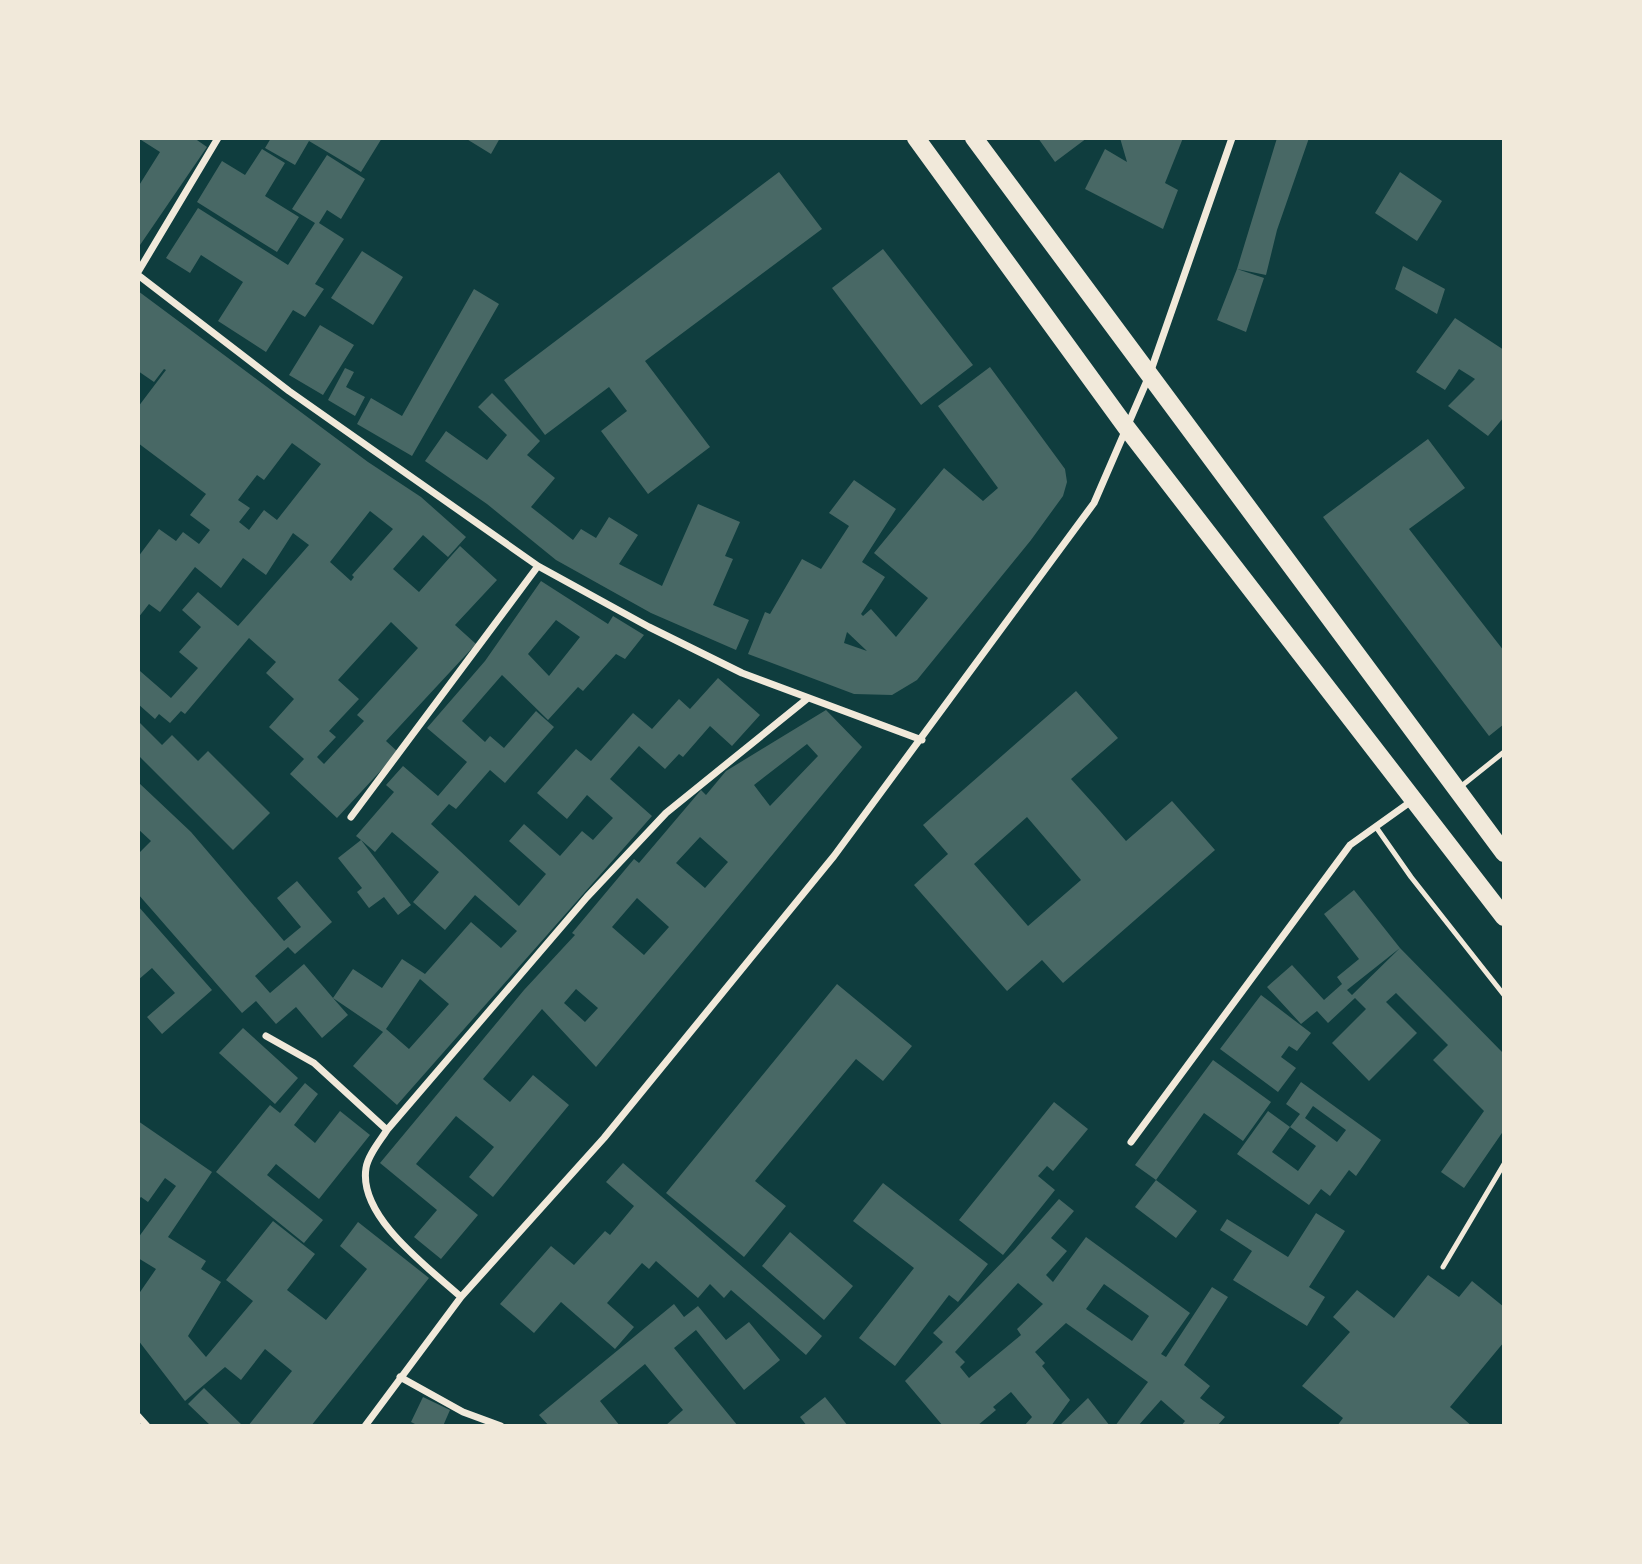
<svg xmlns="http://www.w3.org/2000/svg" width="1642" height="1564" font-family="Raleway,sans-serif">
<style>
.building{fill:#486865;fill-rule:evenodd}
.lines{fill:none;stroke-linecap:round;stroke-linejoin:round}
.service{stroke:#f1e9da;stroke-width:5}
.minor{stroke:#f1e9da;stroke-width:7}
.primary{stroke:#f1e9da;stroke-width:18}
</style>
<rect width="100%" height="100%" fill="#0f3d3e"/>
<path class="building" d="M138,138H194L207,147L138,248V187L160,152Z
M271,138H382L361,172L309,141L295,165L265,148Z
M465,138H500L491,154Z
M1038,138H1087L1055,162Z
M1120,138H1183L1165,183L1178,190L1163,229L1085,189L1105,149L1127,162Z
M1277,138H1309L1277,230L1266,275L1237,269Z
M262,149L285,163L265,196L299,217L277,252L197,202L222,161L245,175Z
M327,155L365,179L341,219L327,210L319,223L344,239L315,284L324,289L305,317L293,310L266,352L218,321L243,282L201,255L190,273L166,258L198,208L288,265L315,223L292,209Z
M779,172L822,229L645,361L710,447L648,494L601,431L627,411L609,387L545,435L504,380Z
M1400,172L1442,201L1417,241L1375,213Z
M883,249L973,365L921,405L832,288Z
M362,251L403,277L373,325L331,298Z
M1403,266L1445,289L1437,314L1395,289Z
M1237,269L1264,278L1246,332L1217,320Z
M474,289L499,304L412,456L357,424L371,398L402,416Z
M138,291L368,462L421,497L466,537L448,557L423,535L393,569L419,592L460,546L497,580L455,625L476,644L386,741L398,752L337,818L290,774L304,759L269,727L294,699L266,673L276,662L249,638L185,714L181,711L170,723L159,714L155,719L138,704L140,671L171,698L198,668L179,652L201,627L182,610L198,592L238,626L309,545L293,533L266,575L243,558L221,588L195,567L160,612L149,604L138,618V557L159,529L176,541L183,532L199,544L210,530L190,515L206,494L138,443V407L166,370L164,369L154,382L138,371ZM292,443L321,464L277,520L264,510L249,530L239,522L250,508L238,500L257,475L264,480ZM370,511L393,529L352,575L354,577L351,581L330,562ZM391,622L418,648L357,715L364,721L324,764L317,757L336,737L329,731L359,699L338,680Z
M1455,318L1504,350V417L1488,436L1448,406L1475,379L1459,369L1445,390L1416,372Z
M320,325L354,345L323,395L289,375Z
M990,367L1065,469L1067,482L1063,496L1031,540L917,680L892,695L854,694L748,654L765,612L770,614L802,559L821,569L849,526L829,513L854,480L896,509L862,562L885,577L861,614L863,616L871,609L896,637L928,598L874,553L944,468L983,501L998,488L938,406ZM847,632L867,651L844,643Z
M345,368L354,372L346,387L365,397L355,416L328,400Z
M492,393L540,441L527,455L555,478L531,507L573,540L581,529L596,538L609,517L638,535L619,564L662,586L698,504L740,522L725,556L733,559L713,605L749,620L736,650L651,613L556,560L487,504L425,461L446,431L487,460L507,435L478,407Z
M1428,439L1465,488L1409,529L1504,651V724L1489,736L1323,517Z
M541,581L608,624L613,616L644,635L625,659L616,654L583,691L578,687L548,720L502,675L462,721L485,742L490,736L504,748L536,711L554,727L505,783L490,770L456,809L449,804L431,824L519,906L546,874L509,841L524,824L560,856L582,831L593,840L613,818L587,795L567,819L537,793L576,749L591,761L633,713L652,729L679,699L690,709L718,678L760,715L732,746L710,726L683,757L679,754L665,769L639,746L610,779L652,816L397,1105L353,1066L383,1032L333,998L348,1015L322,1038L296,1007L276,1024L256,1001L242,1013L138,894V854L151,841L138,829V782L191,832L284,941L301,927L277,898L297,881L332,922L295,954L288,947L255,976L270,993L304,964L333,998L353,969L382,988L402,959L425,974L471,922L501,948L517,931L475,895L445,930L413,902L439,872L392,832L375,852L361,840L411,905L398,915L384,897L369,908L357,892L362,888L338,858L361,840L356,836L394,792L386,785L403,766L438,796L467,762L427,728L485,661ZM556,620L580,637L549,676L528,654ZM420,979L449,1004L409,1049L386,1029Z
M1076,691L1118,738L1071,779L1100,811L1126,841L1172,801L1215,850L1063,983L1042,960L1007,991L914,885L948,854L923,825ZM1027,817L1081,880L1028,926L974,864Z
M826,710L862,747L596,1067L542,1009L483,1079L510,1102L533,1075L569,1105L493,1197L469,1177L494,1147L456,1116L416,1164L478,1215L441,1259L414,1237L437,1210L380,1163L524,990L575,935L572,933L634,859L639,863L701,790L706,795L726,771ZM807,744L818,756L770,806L754,785ZM700,837L728,862L705,888L676,863ZM637,898L669,927L644,955L612,927ZM576,989L598,1008L585,1022L564,1003Z
M138,721L162,745L172,735L198,761L208,751L270,813L233,850L138,755Z
M1354,890L1400,948L1504,1054V1130L1464,1188L1441,1172L1484,1111L1433,1060L1448,1045L1396,993L1386,1002L1417,1033L1369,1081L1332,1043L1366,1009L1355,998L1328,1023L1317,1011L1301,1024L1267,987L1292,965L1324,1000L1342,984L1337,977L1359,959L1324,914ZM1400,948L1352,995L1347,990Z
M138,906L212,990L162,1034L147,1017L175,993L152,968L138,980Z
M837,984L912,1046L883,1081L856,1059L755,1181L786,1206L744,1257L666,1193Z
M1261,995L1311,1033L1297,1051L1289,1046L1281,1057L1296,1068L1278,1092L1220,1049Z
M243,1028L298,1078L275,1104L219,1053Z
M1213,1060L1271,1102L1243,1141L1204,1113L1156,1180L1135,1165Z
M1301,1082L1381,1140L1356,1176L1349,1170L1330,1196L1321,1189L1309,1205L1237,1154L1268,1111L1290,1127L1300,1114L1286,1104ZM1313,1106L1346,1130L1337,1142L1305,1118ZM1290,1127L1316,1146L1298,1171L1272,1152Z
M305,1083L318,1094L294,1125L315,1143L340,1111L370,1135L319,1199L276,1164L267,1175L323,1220L304,1243L216,1172L270,1105L280,1113Z
M1054,1102L1088,1129L1053,1171L1047,1166L1038,1176L1055,1190L1003,1255L959,1220Z
M138,1121L212,1172L168,1237L206,1261L201,1269L221,1282L188,1336L206,1357L253,1301L226,1280L273,1221L315,1254L287,1290L326,1320L367,1269L340,1246L358,1222L429,1278L311,1426H248L292,1371L265,1349L241,1380L225,1367L185,1401L138,1340V1295L156,1269L138,1258V1238L176,1186L165,1178L148,1202L141,1197L138,1200Z
M623,1163L822,1336L806,1355L731,1290L724,1298L710,1284L698,1298L656,1261L649,1269L642,1263L607,1303L634,1327L615,1349L561,1302L534,1333L500,1304L551,1246L574,1265L605,1231L610,1235L634,1206L606,1182Z
M1156,1180L1197,1211L1176,1238L1135,1207Z
M883,1183L988,1264L958,1302L949,1295L895,1366L859,1338L914,1268L853,1221Z
M1059,1199L1074,1211L1051,1238L1067,1251L1046,1275L1053,1282L1086,1237L1190,1313L1161,1354L1166,1357L1212,1287L1228,1297L1184,1365L1210,1386L1200,1398L1225,1417L1217,1426H1181L1185,1421L1161,1400L1138,1426H1115L1148,1382L1066,1323L1035,1352L1045,1363L1042,1366L1070,1400L1051,1426H1024L1032,1417L1011,1392L993,1407L996,1410L977,1426H943L905,1381L943,1342L933,1333L1015,1249ZM1018,1283L1043,1304L1017,1329L1021,1335L969,1378L960,1367L965,1362L955,1352ZM1104,1284L1149,1316L1132,1341L1086,1309Z
M1316,1213L1345,1231L1309,1287L1325,1297L1307,1326L1233,1280L1252,1251L1220,1230L1227,1219L1288,1257Z
M790,1232L853,1286L824,1320L762,1266Z
M1428,1275L1459,1297L1472,1281L1504,1307V1342L1450,1407L1472,1426H1337L1343,1418L1302,1386L1350,1332L1333,1317L1357,1290L1394,1318Z
M674,1304L684,1317L698,1306L726,1340L749,1322L780,1360L744,1390L696,1330L674,1348L738,1426H665L683,1410L645,1364L600,1401L620,1426H549L539,1415Z
M204,1388L243,1426H211L188,1404Z
M423,1397L450,1410L443,1426H419L411,1422Z
M825,1397L848,1426H807L800,1417Z
M1088,1398L1110,1426H1059Z"/>
<g class="lines">
<path class="service" d="M1459,788L1504,752
M1376,827L1411,877L1504,995
M1443,1267L1504,1164"/>
<path class="minor" d="M138,272L218,138
M138,275L289,391L538,566L649,627L742,673L922,740
M351,817L538,566
M266,1036L314,1063L387,1130
M1131,1142L1350,845L1413,800
M461,1297C429,1268 358,1217 366,1168C368,1155 380,1141 387,1130L587,897L666,813L808,698
M400,1377L463,1412L501,1426
M138,1416L147,1426
M365,1426L461,1297L604,1138L834,856L1094,503L1149,376L1232,138"/>
<path class="primary" d="M916,138L1126,427L1504,917
M974,138L1504,853"/>
</g>
<rect width="1642" height="1564" fill="none" stroke="#f1e9da" stroke-width="280"/>
</svg>
